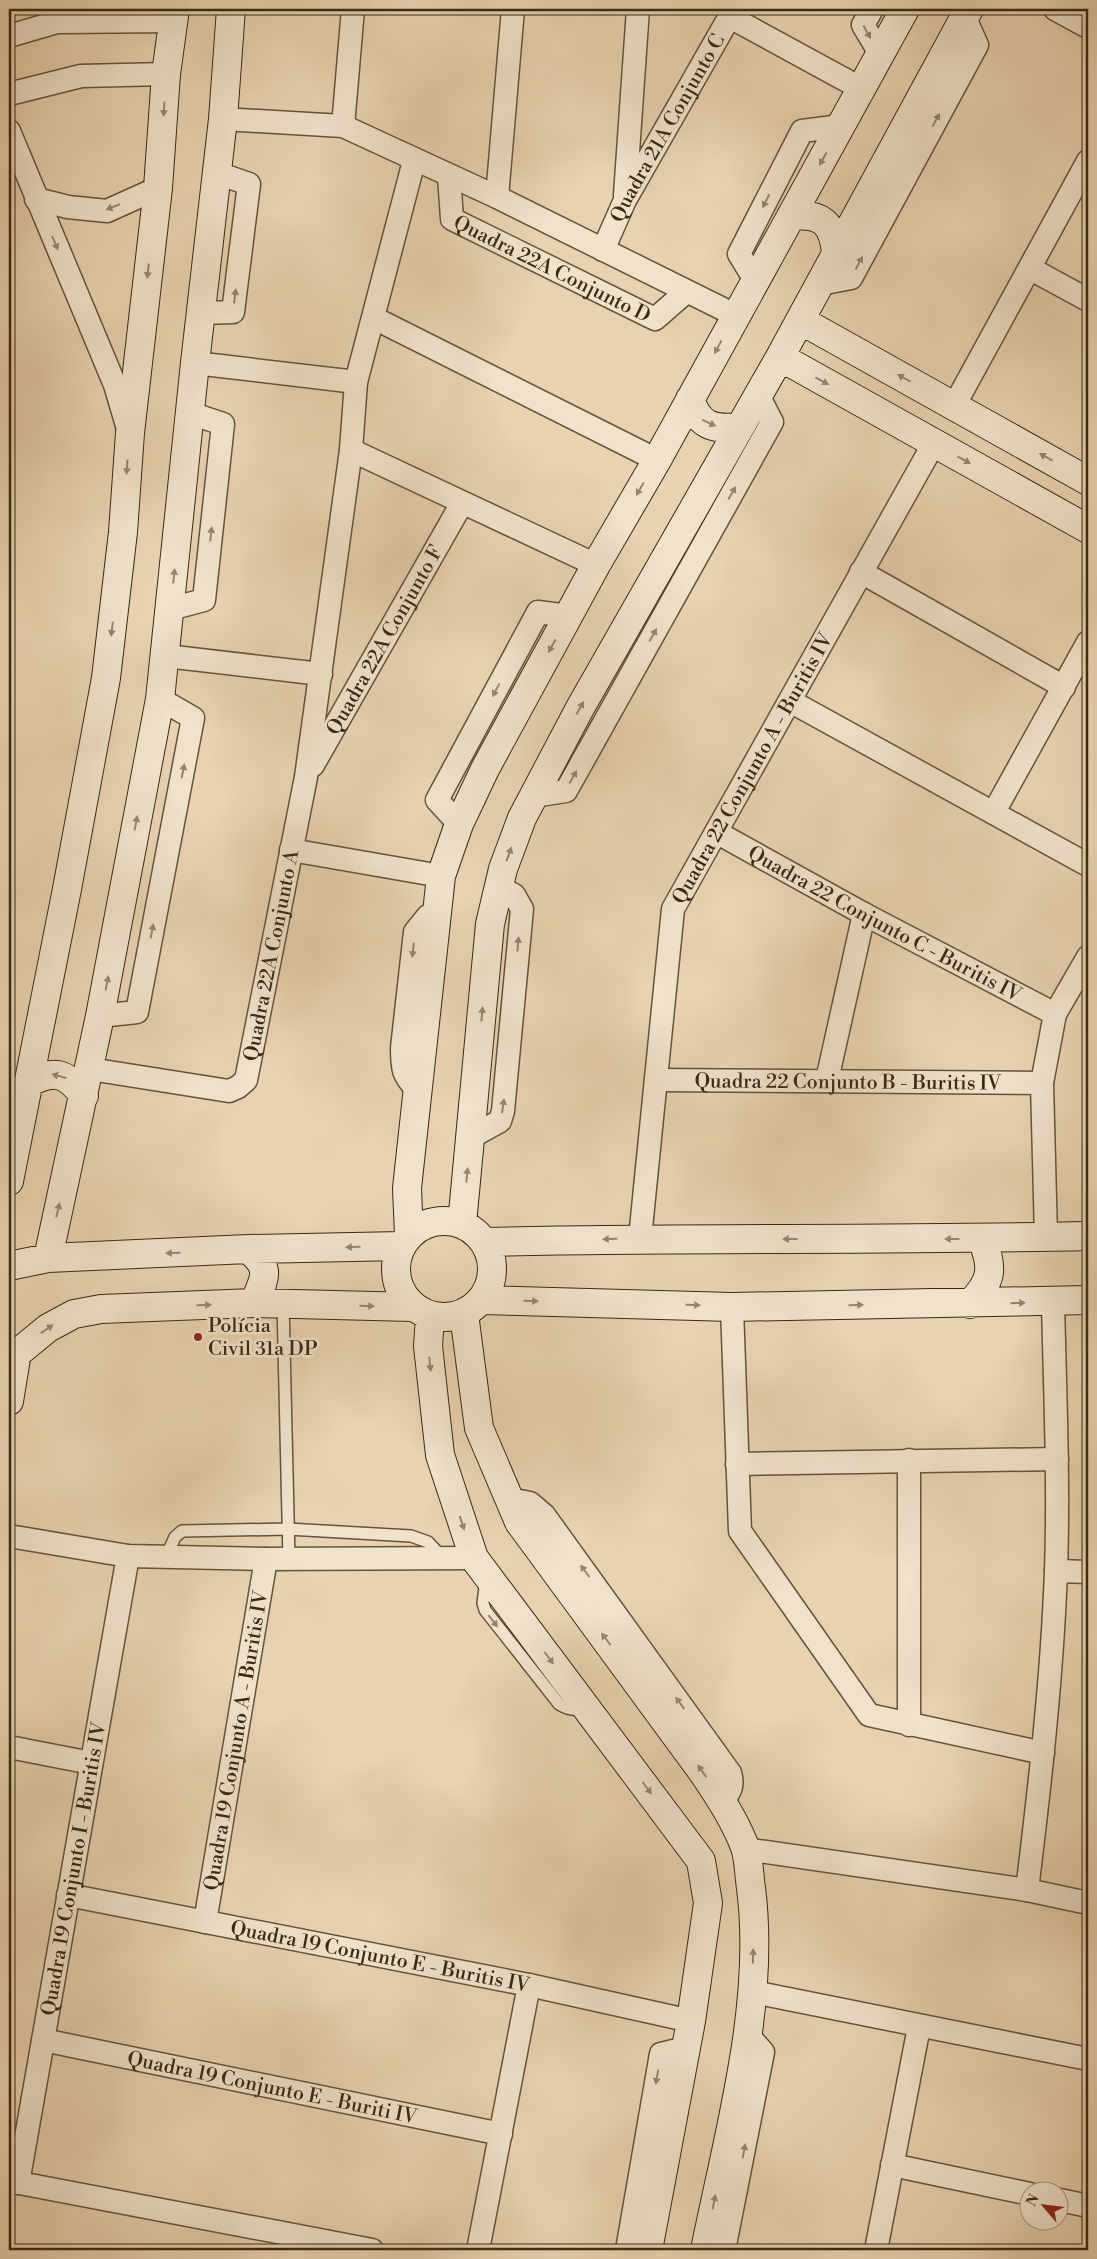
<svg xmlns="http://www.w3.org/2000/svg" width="1097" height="2259" font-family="'Libre Bodoni',serif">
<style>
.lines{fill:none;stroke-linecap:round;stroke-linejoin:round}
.lane-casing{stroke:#64543c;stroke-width:14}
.street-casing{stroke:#64543c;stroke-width:25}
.secondary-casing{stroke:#382a16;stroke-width:30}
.lane{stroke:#f0e2cb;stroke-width:11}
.street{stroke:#f0e2cb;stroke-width:22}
.secondary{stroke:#f0e2cb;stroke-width:28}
.oneway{fill:#948670}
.poi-dot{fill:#8f2418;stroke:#f0e2cb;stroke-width:2}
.labels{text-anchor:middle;stroke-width:5;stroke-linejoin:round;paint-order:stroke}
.street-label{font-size:20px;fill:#382a16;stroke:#f0e2cb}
.poi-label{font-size:20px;fill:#382a16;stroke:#f0e2cb;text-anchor:start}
</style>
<rect width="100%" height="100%" fill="#e8d2af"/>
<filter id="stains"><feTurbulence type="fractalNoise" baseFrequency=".004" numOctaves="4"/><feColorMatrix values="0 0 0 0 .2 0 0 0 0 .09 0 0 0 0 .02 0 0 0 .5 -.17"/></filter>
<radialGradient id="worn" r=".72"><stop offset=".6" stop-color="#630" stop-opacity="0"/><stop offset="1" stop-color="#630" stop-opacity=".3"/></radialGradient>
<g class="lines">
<g class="lane-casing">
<path id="lane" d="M283,1303L289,1559
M166,1557L175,1537L182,1531L288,1529L411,1536L428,1542L442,1557
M486,1580L483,1603L485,1610L559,1704C568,1710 575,1710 585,1708"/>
</g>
<g class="street-casing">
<g id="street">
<path d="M872,9L863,25L881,55"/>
<path d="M1055,9L1088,27"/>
<path d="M730,17L862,89"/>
<path d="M9,36L57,22L173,21"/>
<path d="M9,94L81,76L166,74"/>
<path d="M223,119L343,126L497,197L735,315"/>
<path d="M343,126L353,9"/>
<path d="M9,131L115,385L128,429"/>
<path id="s1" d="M449,176L452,219L655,319L686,292"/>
<path d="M625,195L638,9"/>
<path d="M497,197L513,9"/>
<path d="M36,199L68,207L107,211L158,188"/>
<path id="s2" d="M603,250L625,200L734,9"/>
<path d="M1031,269L1088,300"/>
<path d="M755,280L739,254L802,131L841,126"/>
<path d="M820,284L851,278L977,45L965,18"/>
<path d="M201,313L233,312L249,184L217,173"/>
<path d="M374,318L657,460"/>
<path d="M195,363L356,382"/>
<path d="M954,406L1088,161"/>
<path d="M351,450L596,565"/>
<path d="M861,572L1064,687"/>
<path d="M170,609L204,600L223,424L190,413"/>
<path d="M166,656L321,674"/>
<path d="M790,701L1088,865"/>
<path id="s3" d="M313,765L462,503"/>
<path d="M533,796L566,791L772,422L758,395"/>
<path d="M994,812L1088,642"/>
<path d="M459,824L437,800L538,612L568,616"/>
<path id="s4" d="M716,832L864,914L1055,1014"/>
<path d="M291,850L441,876"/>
<path d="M100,1016L137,1012L193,718L160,699"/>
<path id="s5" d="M90,1069L229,1091L238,1087L246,1080L306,777L351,450L356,382L414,161"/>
<path id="s6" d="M656,1080L1042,1083"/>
<path d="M827,1080L864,914"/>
<path d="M418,1091C403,1075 402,1070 402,1048L415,932L428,916L437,912"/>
<path d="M471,1137L500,1121L503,1111L522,909L514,895L499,887"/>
<path d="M1046,1237L1042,1083L1055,1014L1088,957"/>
<path id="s7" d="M640,1238L673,909L934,443"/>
<path d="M732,1307L740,1531L869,1715L1043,1753"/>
<path d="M909,1460V1725"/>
<path d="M737,1464L1057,1459"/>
<path d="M509,1499L530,1503L544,1515L730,1773C734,1786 730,1791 723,1802"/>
<path d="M9,1536L128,1556L266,1559L474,1558"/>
<path d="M1056,1571L1088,1572"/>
<path d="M9,1747L91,1763"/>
<path d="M745,1849L1027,1890L1088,1903"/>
<path d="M1027,1890C1040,1784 1052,1678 1056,1571C1059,1481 1055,1392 1053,1302"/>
<path id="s8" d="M68,1895L529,1985L691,2021"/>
<path id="s9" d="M205,1922L266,1559"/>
<path d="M753,1992L1088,2059"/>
<path id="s10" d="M43,2040L501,2134"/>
<path d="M892,2165L1030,2194"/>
<path d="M9,2181L372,2250"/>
<path id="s11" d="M18,2183L128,1556"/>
<path d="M1060,2200L1088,2206"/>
<path d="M478,2250L529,1985"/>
<path d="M627,2250L661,2054L686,2048"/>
<path d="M724,2250L763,2052L748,2035"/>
<path d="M876,2250L919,2027"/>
</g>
</g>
<g class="secondary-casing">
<path id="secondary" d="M791,216C822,213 833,223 836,253
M800,320L1088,481
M780,357L1088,529
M690,399C699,426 713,430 740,427
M28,1083C54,1069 66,1072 84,1096
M9,1181L67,889L106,678L123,532L130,433L158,188L166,74L175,9
M396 1269a48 48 0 1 1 96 0a48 48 0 1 1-96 0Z
M462,1224L490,924L503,869L522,818L580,708L780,357L969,9
M409,1236L407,1188L441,876L459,824L485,769L596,565L657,460L905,9
M485,1242C686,1237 887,1241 1088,1236
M248,1249C272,1269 265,1277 254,1303
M48,1258L100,1016L160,699L195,363L223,119L231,9
M9,1266L48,1258L248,1249L402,1246
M482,1300L732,1307L1088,1300
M970,1304C992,1281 994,1269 982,1239
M464,1314L479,1428L519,1522L704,1774C720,1798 735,1821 745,1847C749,1859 749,1875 751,1888C766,2005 728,2135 705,2250
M430,1316L428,1346L440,1455L474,1558L701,1861L708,1903L691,2021L648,2250
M9,1360L48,1328L74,1314L101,1309L254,1303L413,1307
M9,1401L17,1352"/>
</g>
<use href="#lane" class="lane"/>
<use href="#street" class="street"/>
<use href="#secondary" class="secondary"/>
</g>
<defs><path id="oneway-solid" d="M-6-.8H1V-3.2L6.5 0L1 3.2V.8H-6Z" transform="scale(1.25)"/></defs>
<g class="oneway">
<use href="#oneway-solid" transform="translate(867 32) rotate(61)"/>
<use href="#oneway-solid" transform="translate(164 109) rotate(94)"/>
<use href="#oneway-solid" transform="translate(936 120) rotate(-62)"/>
<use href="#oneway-solid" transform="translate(823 159) rotate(119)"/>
<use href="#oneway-solid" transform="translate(766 201) rotate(117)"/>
<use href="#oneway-solid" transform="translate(113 207) rotate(158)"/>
<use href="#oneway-solid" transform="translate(55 243) rotate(67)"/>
<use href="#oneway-solid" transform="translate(859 263) rotate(-62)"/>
<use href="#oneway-solid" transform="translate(148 271) rotate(97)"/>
<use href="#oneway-solid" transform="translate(235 296) rotate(-83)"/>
<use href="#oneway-solid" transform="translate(718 347) rotate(118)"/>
<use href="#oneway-solid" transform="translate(904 378) rotate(-151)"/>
<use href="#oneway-solid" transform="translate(822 381) rotate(29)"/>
<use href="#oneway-solid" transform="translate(709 423) rotate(24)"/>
<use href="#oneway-solid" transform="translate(1046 457) rotate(-151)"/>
<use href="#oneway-solid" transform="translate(964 460) rotate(29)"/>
<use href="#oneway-solid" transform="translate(127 467) rotate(94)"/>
<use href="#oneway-solid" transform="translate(640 489) rotate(120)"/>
<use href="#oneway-solid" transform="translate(732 493) rotate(-61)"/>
<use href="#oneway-solid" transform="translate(211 534) rotate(-84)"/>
<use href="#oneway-solid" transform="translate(174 576) rotate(-84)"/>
<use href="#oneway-solid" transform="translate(112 629) rotate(97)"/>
<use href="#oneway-solid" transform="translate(653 635) rotate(-61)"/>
<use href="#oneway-solid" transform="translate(552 646) rotate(119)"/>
<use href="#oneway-solid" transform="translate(496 690) rotate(118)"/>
<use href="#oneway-solid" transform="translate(580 708) rotate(-61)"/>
<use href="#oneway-solid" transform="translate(183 771) rotate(-79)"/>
<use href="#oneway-solid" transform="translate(573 777) rotate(-61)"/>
<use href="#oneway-solid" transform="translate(136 823) rotate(-79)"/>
<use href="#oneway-solid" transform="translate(509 854) rotate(-70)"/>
<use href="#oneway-solid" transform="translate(152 931) rotate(-79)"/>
<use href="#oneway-solid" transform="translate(518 944) rotate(-85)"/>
<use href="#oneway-solid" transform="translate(413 950) rotate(96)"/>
<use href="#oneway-solid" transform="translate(107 983) rotate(-79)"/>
<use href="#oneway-solid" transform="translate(482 1014) rotate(-85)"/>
<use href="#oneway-solid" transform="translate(59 1076) rotate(-165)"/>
<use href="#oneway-solid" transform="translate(503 1106) rotate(-82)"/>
<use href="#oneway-solid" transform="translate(467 1175) rotate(-85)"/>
<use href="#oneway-solid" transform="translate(58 1210) rotate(-77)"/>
<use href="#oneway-solid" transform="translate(610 1239) rotate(178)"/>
<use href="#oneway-solid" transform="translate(790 1239) rotate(-180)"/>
<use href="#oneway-solid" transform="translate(952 1239) rotate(-180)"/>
<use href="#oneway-solid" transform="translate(353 1247) rotate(179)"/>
<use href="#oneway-solid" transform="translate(173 1253) rotate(178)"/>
<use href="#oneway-solid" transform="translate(531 1301) rotate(2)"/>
<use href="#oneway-solid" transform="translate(1018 1303) rotate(-1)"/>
<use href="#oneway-solid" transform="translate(204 1305) rotate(-2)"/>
<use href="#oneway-solid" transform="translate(693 1305) rotate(2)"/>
<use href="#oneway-solid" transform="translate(856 1305) rotate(-1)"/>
<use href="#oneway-solid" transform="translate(367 1306) rotate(2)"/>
<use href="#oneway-solid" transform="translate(47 1329) rotate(-35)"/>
<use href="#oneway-solid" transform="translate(430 1364) rotate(84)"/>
<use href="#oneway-solid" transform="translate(462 1523) rotate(72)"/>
<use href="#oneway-solid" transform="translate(585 1571) rotate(-126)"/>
<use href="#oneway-solid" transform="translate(493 1621) rotate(52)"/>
<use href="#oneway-solid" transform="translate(606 1639) rotate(-127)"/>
<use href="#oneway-solid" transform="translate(549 1658) rotate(53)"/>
<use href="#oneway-solid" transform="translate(680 1703) rotate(-126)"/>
<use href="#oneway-solid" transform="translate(702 1771) rotate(-125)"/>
<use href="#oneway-solid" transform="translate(647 1788) rotate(53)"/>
<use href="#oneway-solid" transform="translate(753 1956) rotate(-89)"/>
<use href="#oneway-solid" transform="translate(657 2077) rotate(100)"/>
<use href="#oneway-solid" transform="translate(744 2151) rotate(-79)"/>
<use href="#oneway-solid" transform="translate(714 2202) rotate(-79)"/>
</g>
<circle class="poi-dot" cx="198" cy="1337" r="5"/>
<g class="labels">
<g class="street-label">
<text dy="7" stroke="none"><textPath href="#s2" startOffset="138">Quadra 21A Conjunto C</textPath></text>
<text dy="7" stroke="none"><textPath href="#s1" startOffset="155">Quadra 22A Conjunto D</textPath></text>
<text dy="7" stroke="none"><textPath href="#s3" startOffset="144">Quadra 22A Conjunto F</textPath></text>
<text dy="7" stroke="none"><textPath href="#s7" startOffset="492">Quadra 22 Conjunto A - Buritis IV</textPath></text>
<text dy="7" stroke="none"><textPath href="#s4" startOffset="192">Quadra 22 Conjunto C - Buritis IV</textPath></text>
<text dy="7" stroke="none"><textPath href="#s5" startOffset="288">Quadra 22A Conjunto A</textPath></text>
<text dy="7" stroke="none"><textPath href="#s6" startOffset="192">Quadra 22 Conjunto B - Buritis IV</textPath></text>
<text dy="7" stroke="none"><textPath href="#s9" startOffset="184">Quadra 19 Conjunto A - Buritis IV</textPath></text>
<text dy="7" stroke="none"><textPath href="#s11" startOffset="319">Quadra 19 Conjunto I - Buritis IV</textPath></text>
<text dy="7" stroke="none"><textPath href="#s8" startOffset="318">Quadra 19 Conjunto E - Buritis IV</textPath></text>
<text dy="7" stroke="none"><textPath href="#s10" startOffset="234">Quadra 19 Conjunto E - Buriti IV</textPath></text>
</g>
<g class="poi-label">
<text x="208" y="1332">Polícia<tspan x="208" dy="23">Civil 31a DP</tspan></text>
</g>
</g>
<rect width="1097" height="2259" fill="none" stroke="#e8d2af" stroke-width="30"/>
<rect x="10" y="10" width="1077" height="2239" fill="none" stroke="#382a16" stroke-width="2.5"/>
<rect x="15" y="15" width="1067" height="2229" fill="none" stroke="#382a16"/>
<g transform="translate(1044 2206) rotate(298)"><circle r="24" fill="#f0e2cb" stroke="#a69883"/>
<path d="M0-4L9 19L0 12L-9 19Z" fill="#8f2418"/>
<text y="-8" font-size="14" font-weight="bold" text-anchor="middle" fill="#382a16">N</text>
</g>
<rect width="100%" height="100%" filter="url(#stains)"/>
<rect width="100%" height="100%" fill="url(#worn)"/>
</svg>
